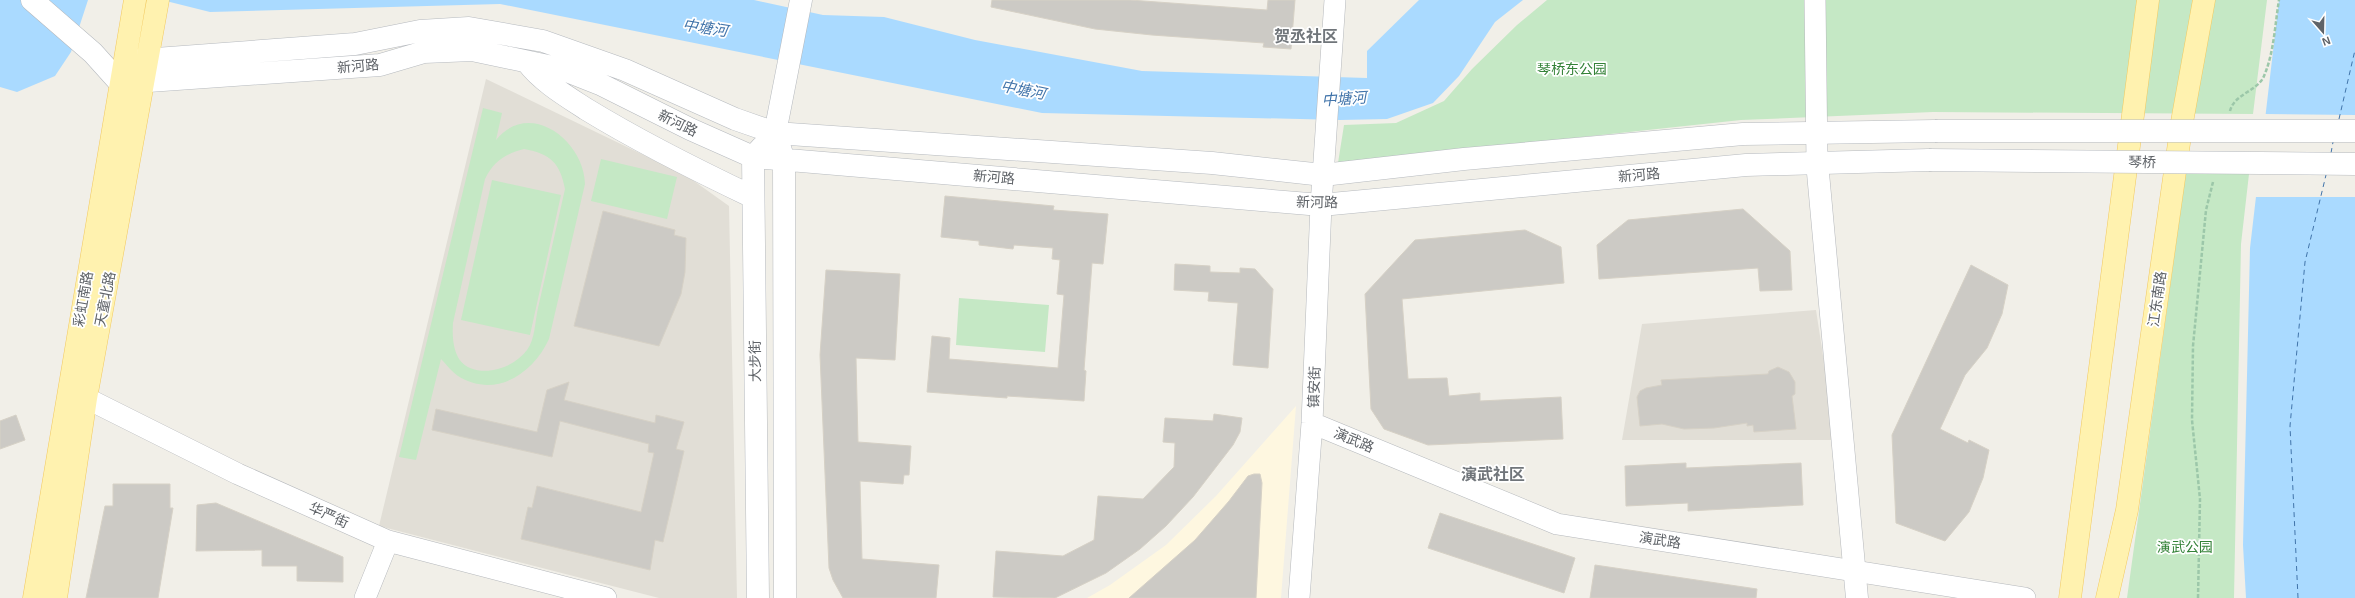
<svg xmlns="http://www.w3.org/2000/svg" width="2355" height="598" font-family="Helvetica,'Noto Sans SC',sans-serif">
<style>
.commercial{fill:#fef7e0}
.education{fill:#e1ded6}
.green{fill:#c5e8c5;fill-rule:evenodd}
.water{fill:#aadaff}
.pier{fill:#f1efe8}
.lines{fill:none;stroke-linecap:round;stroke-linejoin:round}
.ferry{stroke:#4174aa;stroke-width:1;stroke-dasharray:5 4;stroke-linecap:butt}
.building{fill:#cccac5;stroke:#d6d1c6}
.minor-casing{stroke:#b5b8bc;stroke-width:22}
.tertiary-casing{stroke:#b5b8bc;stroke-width:23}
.secondary-casing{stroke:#b6babf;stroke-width:23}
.primary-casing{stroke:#f2c960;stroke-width:23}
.path{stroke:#9cc7a9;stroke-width:2.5;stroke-dasharray:4 2;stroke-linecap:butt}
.minor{stroke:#fff;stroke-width:21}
.tertiary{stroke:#fff;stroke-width:22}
.secondary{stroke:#fff;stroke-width:22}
.primary{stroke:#fff2af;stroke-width:22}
.secondary-bridge-casing{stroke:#b6babf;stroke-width:23;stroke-linecap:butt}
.secondary-bridge{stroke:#fff;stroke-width:22}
.labels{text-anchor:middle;stroke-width:3.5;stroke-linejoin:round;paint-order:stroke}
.street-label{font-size:14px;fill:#5f6368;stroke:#fff}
.park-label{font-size:14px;fill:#348238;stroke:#fff}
.water-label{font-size:15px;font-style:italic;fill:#4174aa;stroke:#fff}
.quarter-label{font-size:16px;font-weight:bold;fill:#70757a;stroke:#fff}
</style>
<rect width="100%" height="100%" fill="#f1efe8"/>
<path class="commercial" d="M1296,406L1281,598H1087L1110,585L1166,545L1216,496Z"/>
<path class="education" d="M486,79L687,176L729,206L737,598H659L379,526Z
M1816,310L1836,440H1622L1642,324Z"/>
<path class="green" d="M1547,0H2267L2253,114L1933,112L1741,120L1338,163L1344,125L1396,123L1444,101L1472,69L1517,25Z
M483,108L502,113L496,140C529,99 584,140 585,184L549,339C533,374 495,399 458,376C451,371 447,365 441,359L416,460L399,457ZM524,149C551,154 560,163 565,189C556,229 547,269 538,308C535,321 535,340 527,350C515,366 490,376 470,368C453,361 452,338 453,323L485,179C494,161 505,154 524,149Z
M601,159L677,177L667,219L591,201Z
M2186,171L2249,174L2241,244L2234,598H2127Z
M492,180L561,195L530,335L461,320Z
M959,298L1049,305L1045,352L956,345Z"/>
<path class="water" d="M0,0H88L71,52L55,76L17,92L0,87Z
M162,0H754L823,15L884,17L975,40L1142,71L1367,78V51L1419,0H1523L1495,22L1459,76L1433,103L1387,119L1340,120L1042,113L500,4L210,12Z
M2279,0H2355V598H2246L2243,545L2250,248Z"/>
<path class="pier" d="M2264,114L2355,115V197H2254Z"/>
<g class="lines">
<path class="ferry" d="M2339,119L2355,50
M2331,153L2333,142
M2298,598L2290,426L2305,262L2326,175"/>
</g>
<path class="building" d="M992,0H1130L1267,10L1268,0H1295L1291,49L1263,47L1264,43L1152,35L1095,29L991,7Z
M945,196L1054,206L1053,210L1108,214L1103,264L1092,263L1084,370L1086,371L1084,401L1007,396V398L927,392L932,336L950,338L949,359L1058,368L1064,295L1057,294L1060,260L1052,259L1053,248L1014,245L1013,249L979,245V241L941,237Z
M1743,209L1790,251L1792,290L1760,291L1758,268L1599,279L1597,245L1628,220Z
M603,211L675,230L674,235L686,238L685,272L681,294L659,346L574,326Z
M1525,230L1561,247L1564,283L1402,299L1408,379L1447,378L1449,396L1480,393V401L1561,397L1563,439L1428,445L1384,429L1371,409L1365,294L1415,240Z
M1175,264L1210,266V272L1240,273V268L1255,269L1273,289L1268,368L1233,365L1238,303L1208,301L1209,292L1174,290Z
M1971,265L2008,285L2002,314L1987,348L1965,375L1940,429L1968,443L1969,440L1989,450L1983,478L1969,512L1945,541L1896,523L1892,435Z
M826,270L900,274L895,360L856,358L858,442L911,446L909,475H904L903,484L860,481L862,559L939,565L936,598H843L833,580L829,568L820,355Z
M1778,367L1789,372L1795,382V394L1792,396L1796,429L1754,432L1753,425L1747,426V423L1714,428L1684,429L1662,424L1640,426L1637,397L1640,391L1646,388L1662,385L1661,380L1768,374L1769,371Z
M569,382L564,400L655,423L656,415L684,422L676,449L684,451L663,542L655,540L650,570L521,539L528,507L532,508L537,486L641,512L654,453L648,452L649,444L560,421L552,457L432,430L436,409L537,432L547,390Z
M1214,414L1242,418L1240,432L1233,445L1193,497L1166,526L1140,549L1106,573L1055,598L993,597L996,551L1063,556L1094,540L1098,496L1143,499L1174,467L1175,443L1163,442L1165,418L1213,421Z
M16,415L25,440L0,449V421Z
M1686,463V468L1801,463L1803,505L1688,511V503L1626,506L1625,466Z
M1254,474H1260L1262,483L1256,598H1129L1195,540L1229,501L1248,476Z
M113,484H170V508H173L158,598H86L105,506H113Z
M216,503L343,557V582L297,581V566H262V550L196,551L197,505Z
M1440,513L1575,558L1564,593L1428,548Z
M1595,565L1757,589L1756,598H1590Z"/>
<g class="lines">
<g class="minor-casing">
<path id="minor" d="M1815,0L1817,162
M70,390L238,474L388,541L606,598
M1312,423L1557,524L2025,598
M365,598L388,541
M1299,598L1312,423L1321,205L1335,0"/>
</g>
<g class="tertiary-casing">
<path id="tertiary" d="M1817,162L1857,598"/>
</g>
<g class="secondary-casing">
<path id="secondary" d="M32,0L93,53L120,83L380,65L424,52L472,50L562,69L600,84L690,129L753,157L1321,205L1746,165L1929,160
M129,61L355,44L420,31L469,28L543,41L625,70L735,119L775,133L1212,163L1323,175L1464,159L1743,134L1935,131
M527,62C541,81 566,96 586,109C640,142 696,170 753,197
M758,598L753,157L762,147
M785,598L784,160L775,133L801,0"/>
</g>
<g class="primary-casing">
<path id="primary" d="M34,598L135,0
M56,598L86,398L158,0
M2070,598L2148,0
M2107,598L2127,510L2182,122L2204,0"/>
</g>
<path class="path" d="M2230,111C2234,94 2258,91 2264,76C2274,53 2275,24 2279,0
M2198,598L2200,499L2192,420L2193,346L2206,210L2213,182"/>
<use href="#minor" class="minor"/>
<use href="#tertiary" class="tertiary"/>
<use href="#secondary" class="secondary"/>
<use href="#primary" class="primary"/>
<g class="secondary-bridge-casing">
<path id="secondary-bridge" d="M1935,131H2355
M1929,160L2355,164"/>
</g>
<use href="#secondary-bridge" class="secondary-bridge"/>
</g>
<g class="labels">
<g class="street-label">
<text transform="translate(358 66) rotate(-5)" y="5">新河路</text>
<text transform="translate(678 123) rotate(26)" y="5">新河路</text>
<text transform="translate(2142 162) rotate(1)" y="5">琴桥</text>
<text transform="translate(1639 175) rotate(-5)" y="5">新河路</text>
<text transform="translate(994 177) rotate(5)" y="5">新河路</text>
<text transform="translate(1317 202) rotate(1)" y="5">新河路</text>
<text transform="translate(83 299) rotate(-80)" y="5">彩虹南路</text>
<text transform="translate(105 299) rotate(-79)" y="5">天童北路</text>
<text transform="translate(2157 299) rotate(-82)" y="5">江东南路</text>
<text transform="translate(755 361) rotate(-91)" y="5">大步街</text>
<text transform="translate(1314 387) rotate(-88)" y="5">镇安街</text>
<text transform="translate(1354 440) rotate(23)" y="5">演武路</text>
<text transform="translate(329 515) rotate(24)" y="5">华严街</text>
<text transform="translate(1660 540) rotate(9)" y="5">演武路</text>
</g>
<g class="park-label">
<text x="1572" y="74">琴桥东公园</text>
<text x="2185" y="552">演武公园</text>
</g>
<g class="water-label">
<text transform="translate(705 28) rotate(9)" y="5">中塘河</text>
<text transform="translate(1023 90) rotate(11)" y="5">中塘河</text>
<text transform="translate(1344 99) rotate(-4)" y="5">中塘河</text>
</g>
<g class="quarter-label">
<text x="1306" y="42">贺丞社区</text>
<text x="1493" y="480">演武社区</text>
</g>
</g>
<g transform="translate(2323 32) rotate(160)" stroke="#ffffff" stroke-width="3" paint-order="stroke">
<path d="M0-3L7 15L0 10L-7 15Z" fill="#5f6368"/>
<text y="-6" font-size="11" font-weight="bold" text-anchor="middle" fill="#5f6368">N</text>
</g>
</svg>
